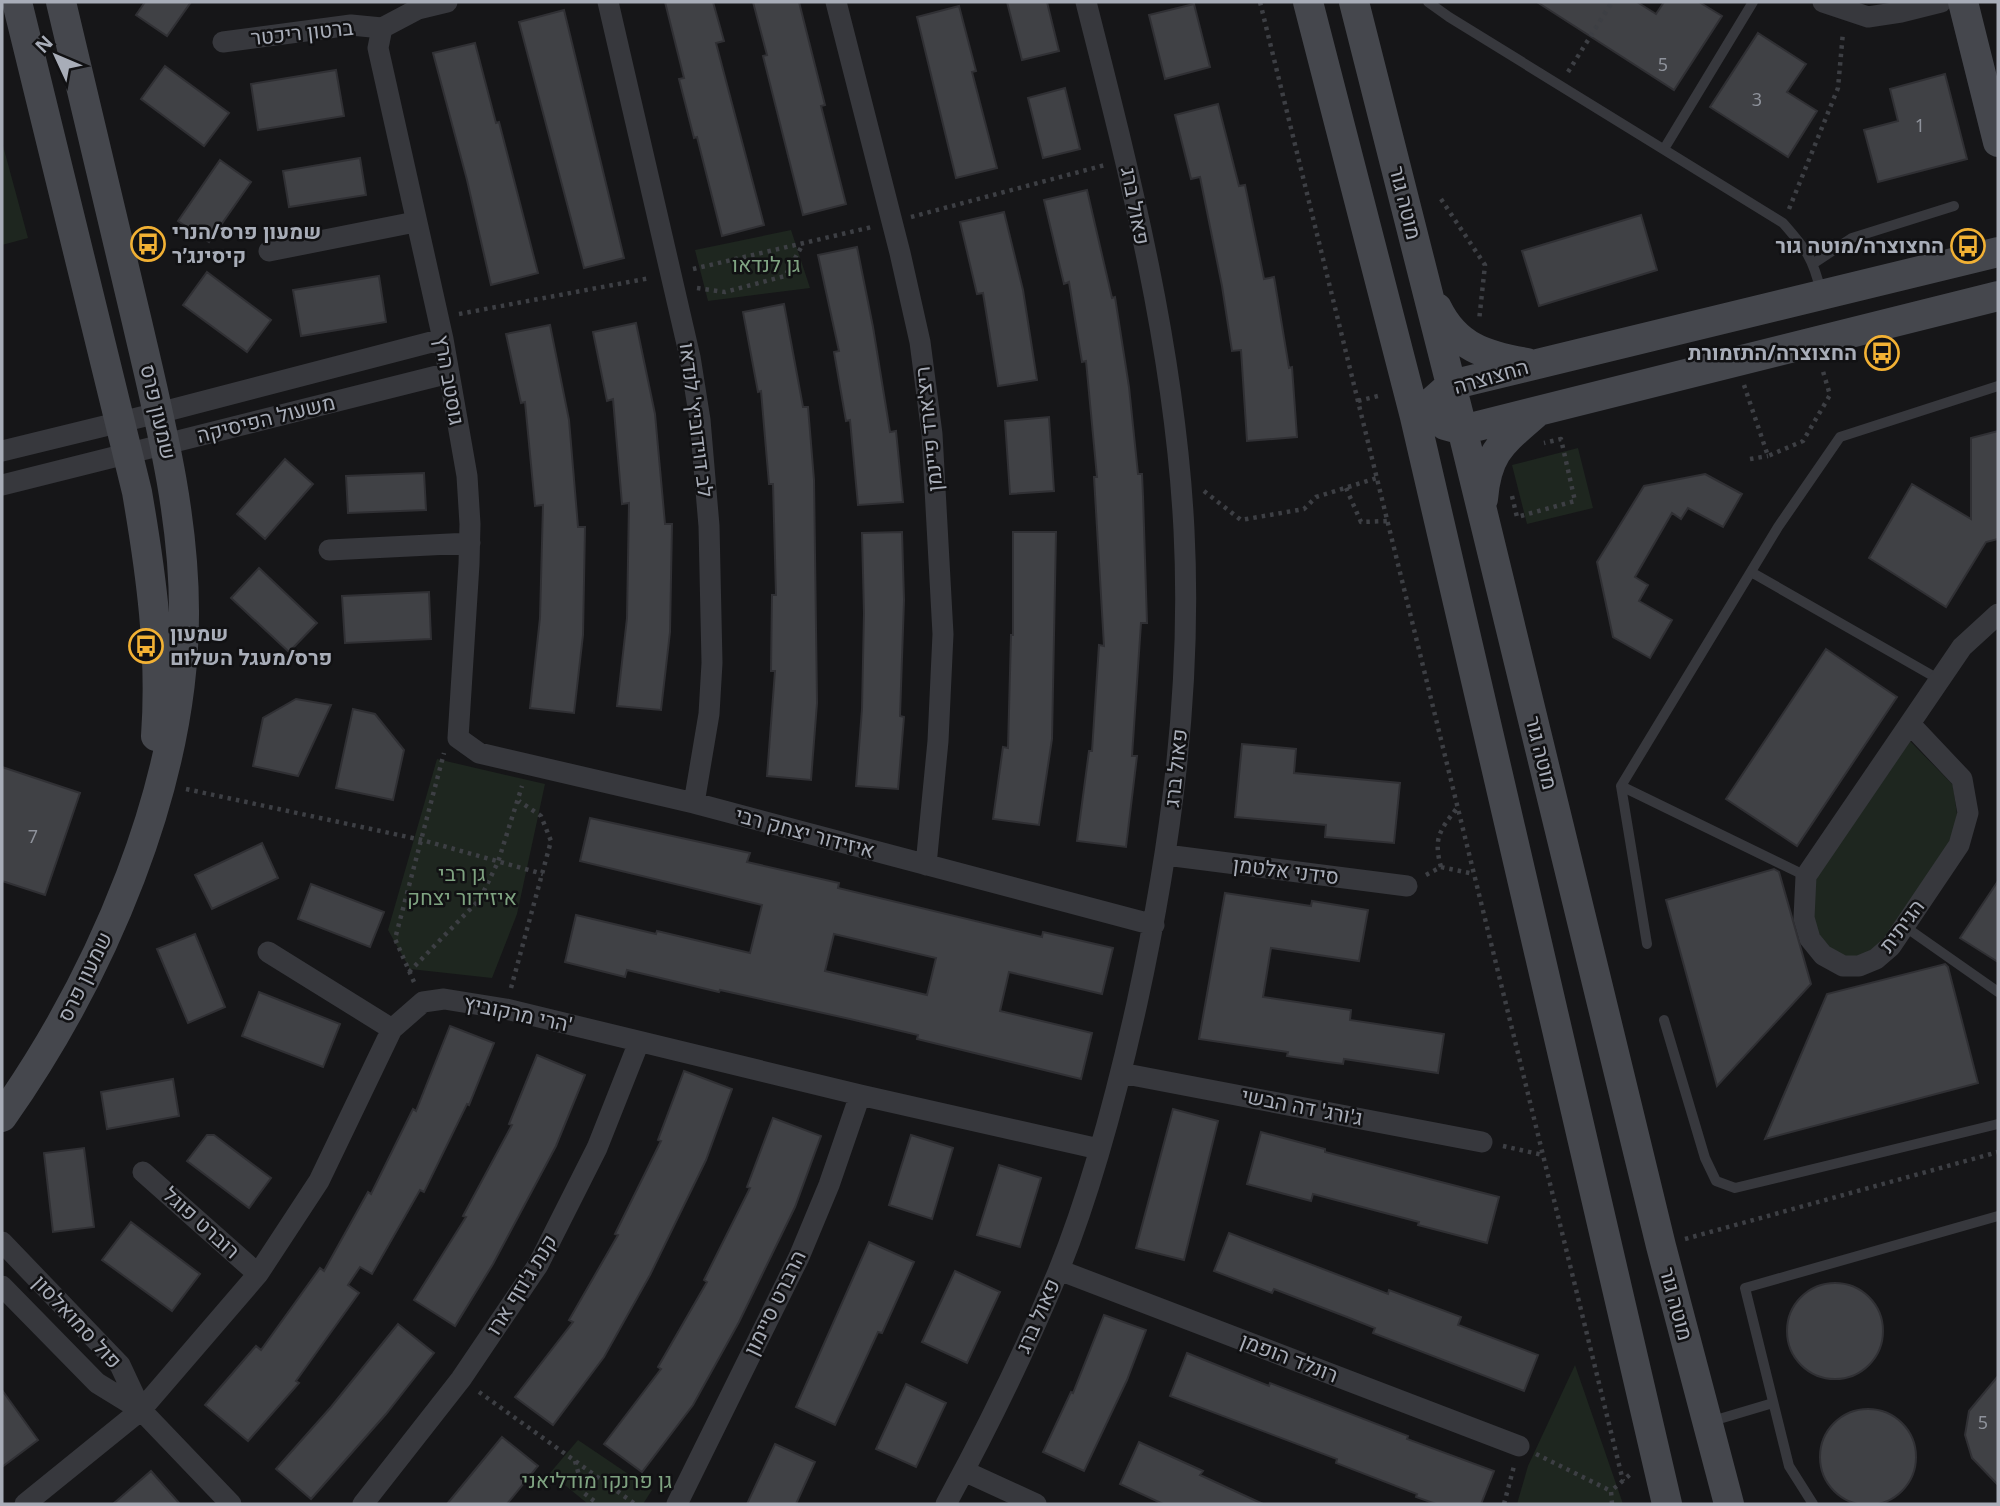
<svg xmlns="http://www.w3.org/2000/svg" width="2000" height="1506" font-family="'Noto Sans',Heebo,sans-serif">
<style>
.green{fill:#1e261f}
.building{fill:#404145;stroke:#303034;stroke-width:2;fill-rule:evenodd}
.lines{fill:none;stroke-linecap:round;stroke-linejoin:round}
.path{stroke:#3d3f44;stroke-width:4.5;stroke-dasharray:3.5 5;stroke-linecap:butt}
.lane{stroke:#37383d;stroke-width:10}
.street{stroke:#37383d;stroke-width:21}
.secondary{stroke:#45474d;stroke-width:30}
.labels{text-anchor:middle;stroke-width:5;stroke-linejoin:round;paint-order:stroke}
.number-label{font-size:18px;fill:#8e929b}
.street-label{font-size:21px;fill:#a8adb8;stroke:#111113}
.poi-label{font-size:21px;font-weight:bold;fill:#a8adb8;stroke:#111113;text-anchor:start}
.park-label{font-size:21px;fill:#7fa381;stroke:#111113}
</style>
<rect width="100%" height="100%" fill="#161618"/>
<path class="green" d="M2,142L28,238L2,245Z
M791,230L810,288L708,301L695,250Z
M1578,448L1593,508L1527,524L1512,465Z
M1910,741L1953,785L1957,814L1952,839L1885,940L1871,951L1857,957H1845L1828,948L1818,935L1813,917L1814,879Z
M437,759L545,784L517,914L492,978L410,969L388,930Z
M1575,1365L1623,1504H1517L1528,1466Z
M578,1440L652,1490L643,1504H588L550,1473Z"/>
<path class="building" d="M145,2H191L167,36L136,15Z
M665,2H713L724,41L716,43L764,225L722,236L697,137L694,138L679,79L684,78Z
M753,2H799L825,105L821,106L846,204L803,215L763,56L767,55Z
M1007,2H1047L1059,51L1022,60Z
M1537,2H1637L1656,14L1664,2H1699L1722,16L1674,90Z
M1194,4L1210,67L1165,79L1149,15Z
M959,6L976,71L972,72L997,168L956,178L917,17Z
M564,10L624,258L584,268L519,22Z
M1758,33L1806,64L1787,92L1817,111L1788,157L1710,107Z
M475,43L496,123L499,122L538,273L491,285L467,180L433,53Z
M165,66L229,113L204,146L141,99Z
M336,70L344,116L258,130L251,84Z
M1945,74L1967,159L1878,182L1864,130L1898,121L1890,89Z
M1065,88L1080,149L1043,158L1028,98Z
M1218,104L1239,186L1245,185L1264,279L1274,277L1289,368L1292,367L1297,437L1247,441L1241,350L1232,351L1222,286L1200,177L1191,179L1175,115Z
M360,158L366,195L289,207L283,171Z
M220,160L251,182L209,242L178,221Z
M1087,190L1112,298L1115,297L1129,387L1138,474H1142L1143,496L1147,623H1141L1132,756H1137L1126,847L1077,841L1089,751H1092L1099,645L1104,646L1094,477H1097L1086,361L1082,362L1069,282L1064,284L1044,200Z
M1004,212L1023,290L1037,380L998,386L983,293L977,294L960,222Z
M1641,215L1657,270L1539,306L1522,251Z
M857,247L873,327L890,432L896,431L903,502L858,505L850,420L846,421L834,352L839,351L818,255Z
M207,272L271,320L247,352L183,305Z
M379,276L386,322L301,336L293,290Z
M784,304L803,407H808L814,480L817,703L811,780L767,776L775,671H771L772,595H776L773,484H769L761,391L758,392L743,312Z
M636,323L655,414L665,524H672L670,632L661,710L617,706L627,618L629,503L622,504L613,399L607,401L593,332Z
M550,325L569,420L578,527H585L583,635L574,713L530,708L540,618L543,505L535,506L525,402L521,403L506,334Z
M1049,417L1054,491L1010,494L1005,421Z
M1998,431V539L1986,542L1946,607L1869,558L1912,484L1971,519V438Z
M285,459L313,484L265,539L237,514Z
M424,473L426,510L348,513L346,476Z
M1705,474L1742,494L1723,527L1688,508L1681,519L1672,513L1635,577L1648,585L1639,601L1672,620L1650,658L1613,637L1597,562L1644,486Z
M902,532L904,600L900,716L904,717L898,789L856,786L862,709L864,613L862,533Z
M1013,532H1056L1052,739L1039,825L993,819L1003,747L1008,748L1011,635H1013Z
M259,568L317,623L289,652L231,598Z
M429,592L431,639L345,643L342,596Z
M1826,649L1897,697L1797,846L1726,799Z
M296,699L331,705L298,776L253,766L263,718Z
M353,709L375,714L404,750L393,800L336,788Z
M1242,744L1296,749L1294,773L1400,783L1394,843L1325,837L1326,825L1235,817Z
M2,767L80,793L45,895L2,881Z
M590,818L750,853L747,862L839,883L838,888L1042,937L1043,932L1113,948L1102,994L1009,972L1000,1011L1092,1033L1081,1079L917,1039L918,1035L850,1019L720,990L719,992L627,970L625,977L565,962L576,915L656,934L657,931L750,953L762,905L580,861ZM834,934L936,958L927,995L825,971Z
M262,843L278,878L212,909L195,875Z
M1774,869L1779,872L1811,984L1717,1086L1666,900Z
M1998,881V962L1960,938Z
M311,884L384,912L370,947L298,919Z
M1225,893L1311,906L1312,901L1368,910L1359,961L1271,948L1263,997L1351,1010L1350,1020L1444,1034L1438,1073L1344,1059L1343,1064L1328,1062L1287,1056L1288,1052L1199,1039Z
M195,934L225,1007L188,1023L157,949Z
M1945,964L1948,967L1978,1083L1765,1139L1827,994Z
M259,992L340,1024L323,1067L242,1036Z
M450,1026L494,1043L469,1105L467,1104L424,1192L420,1190L372,1274L360,1267L348,1285L359,1293L296,1381L299,1383L248,1441L205,1405L256,1346L261,1350L320,1268L324,1271L368,1192L371,1194L413,1109L416,1111Z
M537,1055L585,1075L556,1146L493,1264L455,1326L414,1300L466,1217L463,1216L512,1125L509,1124Z
M684,1071L732,1089L706,1160L650,1275L604,1357L553,1425L515,1397L573,1322L569,1320L618,1235L615,1234L661,1141L658,1140Z
M173,1079L179,1116L107,1129L101,1092Z
M1173,1109L1218,1121L1184,1260L1136,1248Z
M773,1118L821,1136L795,1207L739,1322L693,1405L642,1472L604,1444L661,1369L658,1367L707,1282L704,1280L750,1188L747,1187Z
M1261,1132L1325,1149V1152L1499,1197L1487,1243L1418,1225L1419,1222L1313,1194L1311,1201L1247,1184Z
M207,1135H214L271,1178L249,1208L187,1161Z
M911,1135L953,1148L932,1219L889,1205Z
M84,1148L94,1227L53,1232L44,1153Z
M999,1165L1041,1178L1020,1247L977,1235Z
M131,1222L200,1274L172,1311L102,1260Z
M1229,1233L1388,1294L1389,1290L1461,1317L1458,1325L1538,1355L1524,1391L1373,1333L1375,1328L1347,1317L1274,1289L1272,1293L1214,1271Z
M869,1242L914,1262L882,1333L878,1332L835,1425L796,1407Z
M955,1271L1000,1292L967,1363L922,1342Z
M1787 1331a48 48 0 1 1 96 0a48 48 0 1 1-96 0Z
M1104,1315L1146,1330L1127,1380L1084,1471L1043,1452L1071,1392L1073,1393Z
M398,1324L434,1353L386,1414L311,1499L276,1469L331,1407Z
M1187,1353L1269,1386L1270,1383L1408,1436L1407,1439L1494,1471L1481,1504H1436L1416,1497L1417,1494L1336,1463L1337,1459L1170,1396Z
M1998,1376V1485L1972,1458L1965,1435L1969,1411Z
M906,1384L946,1403L916,1467L876,1449Z
M2,1390L38,1440L2,1467Z
M1820 1457a48 48 0 1 1 96 0a48 48 0 1 1-96 0Z
M502,1437L538,1466L507,1504H447Z
M1139,1442L1203,1471L1200,1475L1263,1504H1163L1120,1484Z
M775,1444L815,1462L796,1504H747Z
M151,1471L180,1504H113Z"/>
<g class="lines">
<path class="path" d="M1260,2L1623,1481
M1568,72L1612,2
M1441,199L1485,265L1479,321
M1789,209L1838,88L1843,32
M911,217L1105,165
M693,269L872,227
M697,288L725,292L785,276L803,244
M459,314L650,278
M1744,385L1768,456L1803,441L1830,395L1822,368
M1358,401L1382,395
M1750,459L1768,456
M1346,488L1361,522L1387,521
M1204,491L1241,520L1304,509L1316,497L1377,478
M1512,496L1517,517L1575,501L1561,439L1544,443
M186,789L422,840L543,874
M1441,867L1474,874
M1426,875L1441,867C1433,838 1440,830 1457,808
M409,972L480,899L498,862L522,786
M414,982L395,939L444,753
M511,988L551,841L541,816L519,801
M1503,1146L1543,1155
M1685,1239L1998,1152
M479,1392L635,1504
M1536,1454L1611,1491
M575,1461L584,1493L598,1504
M1504,1504L1514,1466
M1612,1504L1611,1491L1633,1472"/>
<path class="lane" d="M1428,2L1449,17L1783,223C1806,249 1813,258 1821,292
M1664,149L1753,2
M1814,263L1852,238L1954,206
M1751,572L1940,680
M1621,786L1806,876
M1904,926L1998,992
M1647,944L1621,786L1778,527L1840,437L1998,386
M1664,1020L1705,1158L1716,1181L1735,1188L1998,1124
M1709,1422L1773,1403
M1813,1504L1789,1466L1745,1288L1998,1216"/>
<path class="street" d="M608,2L690,357L700,420L709,526L712,663L709,714L694,803
M836,2L900,253L920,342L932,434L943,634L938,741L926,865
M1823,2L1868,17L1901,12L1941,2
M382,28L378,48L443,339L467,476L470,524L469,564L458,738L479,753L694,803L1154,925
M382,28L418,9L447,2
M223,42L351,25L382,28
M269,251L415,222
M2,451L174,409L443,339
M2,485L449,373
M329,550L470,543
M1910,724L1962,779L1968,813L1959,845L1891,946L1876,959L1859,966H1843L1823,955L1810,939L1804,918L1806,876L1962,647L1998,614
M1166,855L1407,886
M268,952L392,1029
M1121,1073L1482,1142
M143,1172L258,1274
M2,1242L120,1365L141,1410
M1059,1270L1519,1446
M2,1286L97,1383L141,1410L231,1504
M964,1471L1036,1504
M25,1504L141,1410L258,1274L319,1181L392,1029L423,1002L444,999L506,1009L860,1095L1099,1149
M363,1504L461,1379L538,1265L597,1148L639,1042
M677,1504L799,1257L829,1185L860,1095
M946,1504C987,1429 1025,1351 1058,1272C1093,1186 1117,1093 1137,1003C1171,847 1192,690 1184,530C1175,351 1130,175 1086,2"/>
<path class="secondary" d="M17,2L137,492C151,573 162,653 156,736
M1308,2L1415,417L1667,1504
M1354,2L1462,428L1661,1246L1729,1504
M1963,2L1998,142
M1437,308C1456,347 1486,356 1527,363
M1415,417L1451,385L1998,252
M1445,425L1463,430L1470,428L1998,296
M1483,499C1487,452 1502,443 1535,414
M2,1117C101,976 185,785 184,611C184,512 159,417 137,322C111,215 86,108 61,2"/>
</g>
<defs>
<g id="bus-ring" transform="scale(1.75)"><circle r="9.5" fill="#111113" stroke="#f2b134" stroke-width="1.5"/><path d="M-5-6H5V4H4V6H2V4H-2V6H-4V4H-5ZM-3.5-4V0h7V-4ZM-3.5 1.2v1.5H-2V1.2ZM2 1.2v1.5H3.5V1.2Z" fill="#f2b134"/></g>
</defs>
<g fill-rule="evenodd">
<use href="#bus-ring" x="148" y="244"/>
<use href="#bus-ring" x="1968" y="246"/>
<use href="#bus-ring" x="1882" y="353"/>
<use href="#bus-ring" x="146" y="646"/>
</g>
<g class="labels">
<g class="number-label">
<text x="1663" y="71">5</text>
<text x="1757" y="106">3</text>
<text x="1920" y="132">1</text>
<text x="33" y="843">7</text>
<text x="1983" y="1429">5</text>
</g>
<g class="street-label">
<text transform="translate(302 33) rotate(-6)" y="7">ברטון ריכטר</text>
<text transform="translate(1405 203) rotate(76)" y="7">מוטה גור</text>
<text transform="translate(1135 206) rotate(79)" y="7">פאול ברג</text>
<text transform="translate(1491 377) rotate(-16)" y="7">החצוצרה</text>
<text transform="translate(449 380) rotate(80)" y="7">גוסטב הרץ</text>
<text transform="translate(158 412) rotate(77)" y="7">שמעון פרס</text>
<text transform="translate(266 419) rotate(-14)" y="7">משעול הפיסיקה</text>
<text transform="translate(696 420) rotate(83)" y="7">לב דוידוביץ' לנדאו</text>
<text transform="translate(929 429) rotate(-96)" y="7">ריצ'ארד פיינמן</text>
<text transform="translate(1541 753) rotate(76)" y="7">מוטה גור</text>
<text transform="translate(1176 768) rotate(-84)" y="7">פאול ברג</text>
<text transform="translate(805 833) rotate(15)" y="7">איזידור יצחק רבי</text>
<text transform="translate(1286 871) rotate(7)" y="7">סידני אלטמן</text>
<text transform="translate(1902 926) rotate(-53)" y="7">הגיתית</text>
<text transform="translate(85 977) rotate(-64)" y="7">שמעון פרס</text>
<text transform="translate(518 1014) rotate(12)" y="7">הרי מרקוביץ'</text>
<text transform="translate(1302 1107) rotate(11)" y="7">ג'ורג' דה הבשי</text>
<text transform="translate(201 1223) rotate(42)" y="7">רוברט פוגל</text>
<text transform="translate(522 1285) rotate(-58)" y="7">קנת ג'וזף ארו</text>
<text transform="translate(775 1303) rotate(-64)" y="7">הרברט סיימון</text>
<text transform="translate(1676 1304) rotate(75)" y="7">מוטה גור</text>
<text transform="translate(1038 1316) rotate(-66)" y="7">פאול ברג</text>
<text transform="translate(77 1322) rotate(47)" y="7">פול סמואלסון</text>
<text transform="translate(1289 1358) rotate(21)" y="7">רונלד הופמן</text>
</g>
<g class="poi-label">
<text x="172" y="239">שמעון פרס/הנרי<tspan x="172" dy="24">קיסינג׳ר</tspan></text>
<text x="1944" y="253" text-anchor="end">החצוצרה/מוטה גור</text>
<text x="1857" y="360" text-anchor="end">החצוצרה/התזמורת</text>
<text x="170" y="641">שמעון<tspan x="170" dy="24">פרס/מעגל השלום</tspan></text>
</g>
<g class="park-label">
<text x="766" y="272">גן לנדאו</text>
<text x="462" y="881">גן רבי<tspan x="462" dy="24">איזידור יצחק</tspan></text>
<text x="597" y="1488">גן פרנקו מודליאני</text>
</g>
</g>
<rect width="2000" height="1506" fill="none" stroke="#a8adb8" stroke-width="7"/>
<g transform="translate(56 56) rotate(314)" stroke="#111113" stroke-width="5" paint-order="stroke">
<path d="M0-5L12 26L0 18L-12 26Z" fill="#a8adb8"/>
<text y="-10" font-size="19" font-weight="bold" text-anchor="middle" fill="#a8adb8">N</text>
</g>
</svg>
